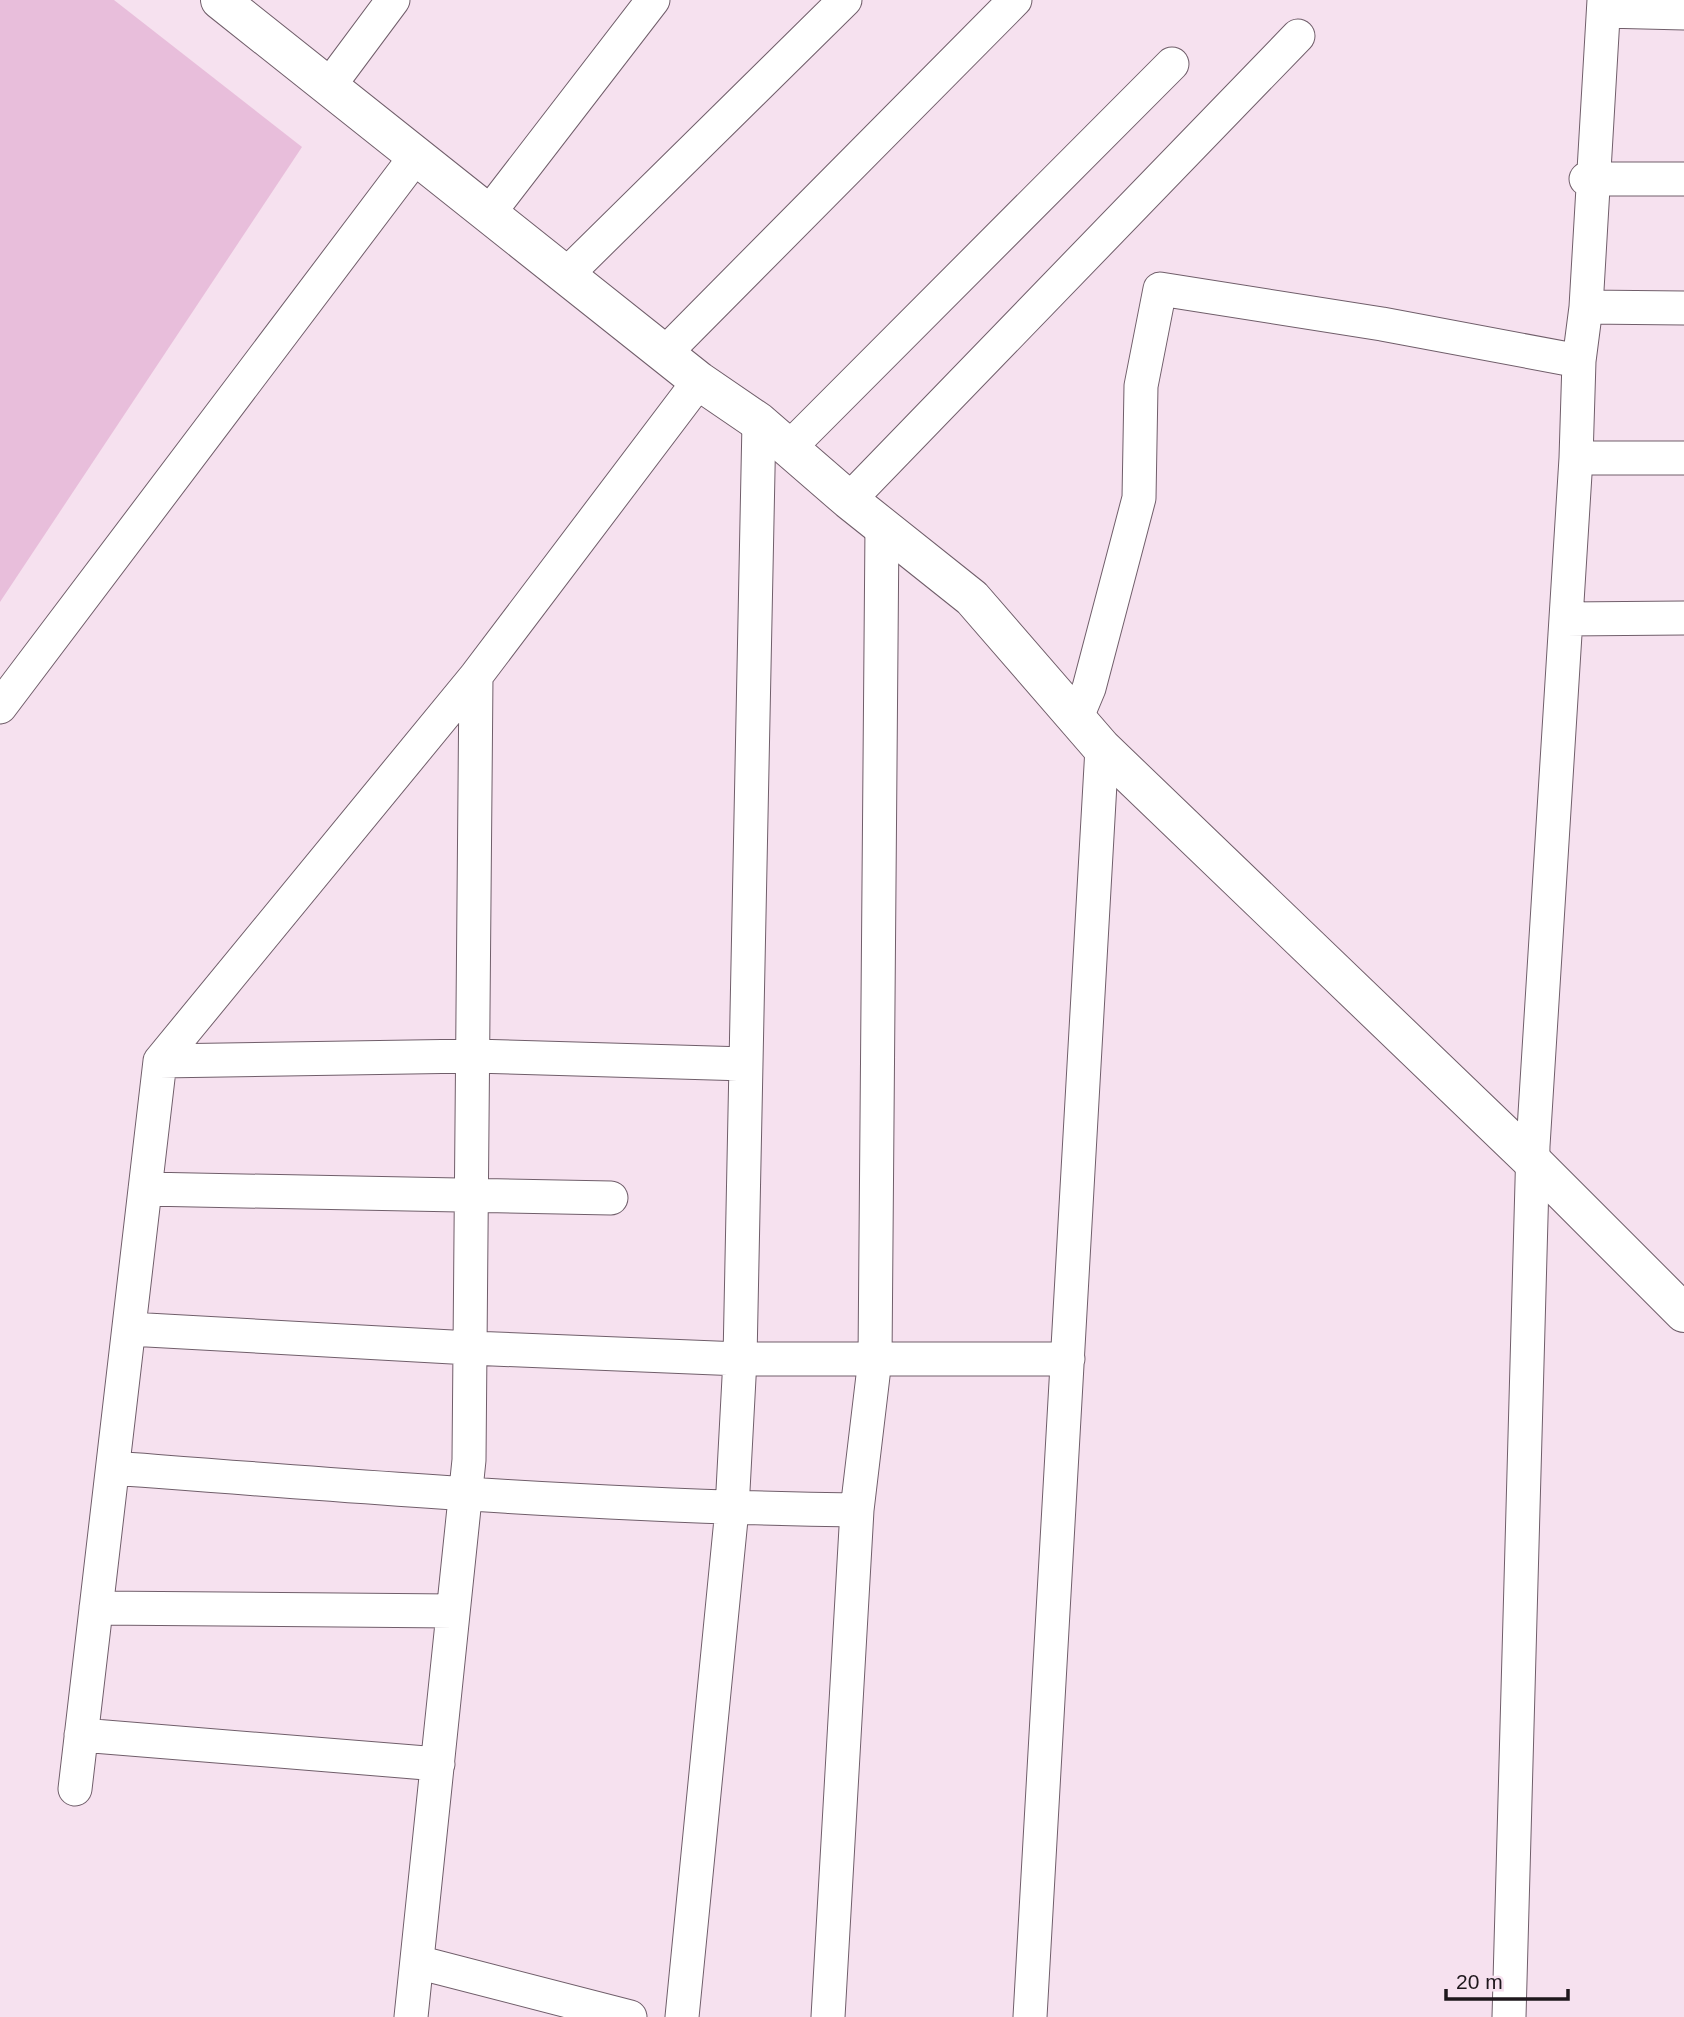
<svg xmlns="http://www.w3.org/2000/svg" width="1684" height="2017" font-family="Helvetica,sans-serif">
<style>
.green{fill:#e8bedb}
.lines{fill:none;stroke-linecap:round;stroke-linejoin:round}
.minor-casing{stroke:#705e6a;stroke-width:35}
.tertiary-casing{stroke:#705e6a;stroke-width:40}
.minor{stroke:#fff;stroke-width:33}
.tertiary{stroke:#fff;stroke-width:38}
</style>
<rect width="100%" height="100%" fill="#f6e1ef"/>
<path class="green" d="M0,0H114L302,147L0,602Z"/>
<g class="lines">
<g class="minor-casing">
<path id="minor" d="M1604,11L1684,13
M329,86L393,0
M1586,179H1684
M489,213L653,0
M566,275L845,0
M1586,307L1684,308
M665,353L1015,0
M790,447L1172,64
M1576,458H1684
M849,500L1298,36
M1566,619L1684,618
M0,707L416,156
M1076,719L1089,688L1139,498L1141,386L1160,289L1382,324L1579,361
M160,1061L473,1056L746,1064
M145,1189L611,1198
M129,1329L470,1348L740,1359H1068
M113,1468C361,1487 608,1507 857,1510
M96,1608L453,1611
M81,1735L438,1764
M75,1789L160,1061L476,676L699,381
M417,1962L630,2017
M411,2017L469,1460L476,676
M682,2017L732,1509L740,1359L759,422
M828,2017L857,1510L875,1359L882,527
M1030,2017L1102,748
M1509,2017L1533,1146L1576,458L1579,361L1586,307L1604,0"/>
</g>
<g class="tertiary-casing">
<path id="tertiary" d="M220,0L699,381L759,422L849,500L972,598L1102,748L1533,1162L1684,1313"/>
</g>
<use href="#minor" class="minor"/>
<use href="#tertiary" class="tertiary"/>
</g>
<path d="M1446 1989v10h122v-10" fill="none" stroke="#1e171c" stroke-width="3.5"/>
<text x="1456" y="1989" font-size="21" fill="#1e171c" stroke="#f6e1ef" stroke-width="5" paint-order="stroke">20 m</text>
</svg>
